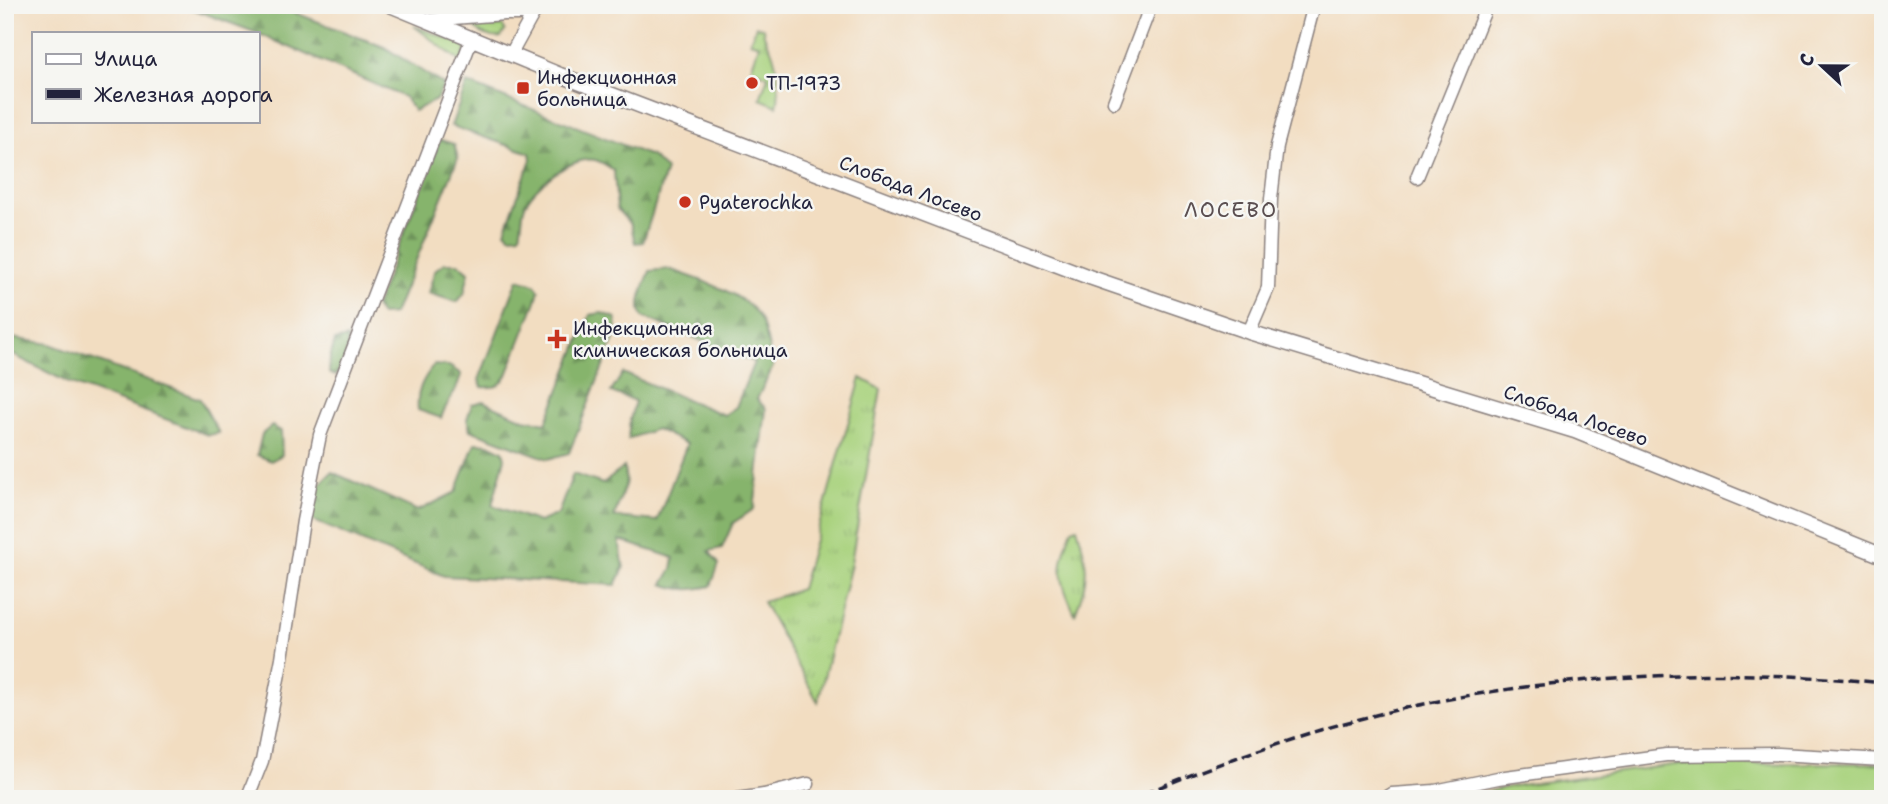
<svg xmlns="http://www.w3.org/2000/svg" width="1888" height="804" font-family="'Shantell Sans',sans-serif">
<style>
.grass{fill:url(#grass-tufts);stroke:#657a5c;stroke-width:2}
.forest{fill:url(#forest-firs);stroke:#546b54;stroke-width:2}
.garden{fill:#a8d27d;stroke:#657a5c;stroke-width:2}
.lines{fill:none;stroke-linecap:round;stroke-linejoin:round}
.minor-casing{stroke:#8a807e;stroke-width:15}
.major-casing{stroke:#8a807e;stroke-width:17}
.minor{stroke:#fff;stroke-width:12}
.major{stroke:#fff;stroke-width:14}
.rail{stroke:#22223b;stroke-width:3.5;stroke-dasharray:10 5;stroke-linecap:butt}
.poi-dot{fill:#c8321e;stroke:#f6f6f2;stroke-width:2.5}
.labels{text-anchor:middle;stroke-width:5;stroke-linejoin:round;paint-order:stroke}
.poi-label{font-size:19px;fill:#22223b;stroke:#f6f6f2;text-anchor:start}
.street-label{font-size:19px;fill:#22223b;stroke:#f6f6f2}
.neighbourhood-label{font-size:21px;letter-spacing:2px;fill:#5b4f51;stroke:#f6f6f2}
</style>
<defs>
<pattern id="grass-tufts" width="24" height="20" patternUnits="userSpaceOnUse" patternTransform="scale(1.75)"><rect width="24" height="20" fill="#a8d27d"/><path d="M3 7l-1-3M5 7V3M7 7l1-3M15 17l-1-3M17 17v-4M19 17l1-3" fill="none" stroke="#90b46d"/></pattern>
<pattern id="forest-firs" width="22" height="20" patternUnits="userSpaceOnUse" patternTransform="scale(1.75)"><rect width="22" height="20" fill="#86b46c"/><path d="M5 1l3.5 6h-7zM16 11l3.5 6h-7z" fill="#6d925a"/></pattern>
</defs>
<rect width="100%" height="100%" fill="#f6f6f2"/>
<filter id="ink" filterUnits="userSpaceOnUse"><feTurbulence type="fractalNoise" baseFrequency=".0143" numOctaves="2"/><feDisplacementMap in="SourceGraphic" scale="14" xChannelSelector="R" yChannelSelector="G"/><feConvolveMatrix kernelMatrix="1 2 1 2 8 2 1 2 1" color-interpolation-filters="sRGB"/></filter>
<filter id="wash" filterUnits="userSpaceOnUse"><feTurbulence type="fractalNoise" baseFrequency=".00686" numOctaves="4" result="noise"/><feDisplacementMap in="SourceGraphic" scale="28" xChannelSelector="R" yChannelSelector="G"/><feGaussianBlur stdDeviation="1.57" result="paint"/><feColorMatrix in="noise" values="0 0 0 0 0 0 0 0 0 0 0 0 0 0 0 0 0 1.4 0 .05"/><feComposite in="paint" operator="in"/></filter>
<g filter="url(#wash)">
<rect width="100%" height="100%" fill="#f2ddc1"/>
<path class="grass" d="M476,25L503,26L505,31L501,37C493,39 479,34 474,27Z
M414,26L467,46L461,62Z
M756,26L763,28C763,37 768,42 771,49C777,64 781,90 777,106L760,99L768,76L751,69L759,45L750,41Z
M861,378L881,389L850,568L818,702L763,602L801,589Z
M1077,527C1088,563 1090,578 1075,614C1058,577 1057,567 1072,529Z"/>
<path class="forest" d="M182,5H275L384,47L444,85L436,100L414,111L404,97L257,33Z
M467,83L651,156L666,170L643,242L635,243L631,225L617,209L614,171C608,166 603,162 595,160C573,155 531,187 524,208C522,216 522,226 520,235L510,236L505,231L531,159L530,153L451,126Z
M440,140L454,144L458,158L394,314L381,315L375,307Z
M444,263H458L469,272L464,294L457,302L428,293L435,270Z
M669,269C695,279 746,292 760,319C767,332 769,352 773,367L757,399L766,409L754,509L733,523L722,548L709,551L719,564L711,586C694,590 679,591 663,584L672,569L674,558L619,540L624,568L616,585L444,576L309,519L313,491L332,472L418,511L456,492L475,443L489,444L503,451L505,458L492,505L539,522L558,514L573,474L603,484L624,467L626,482L614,517L657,521L687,444L656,429L628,439L630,420L635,401L611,392L623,373L724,415L736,407L754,362L643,317C635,304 645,285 650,271Z
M518,279L535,284L539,290L536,301L507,375C500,387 496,388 482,387L479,380Z
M602,313L616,318L617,331L569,453L548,459L470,430L467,419L472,404L483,401L524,419L546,423L590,315Z
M5,337L50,344L200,399L219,433L208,435L69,383L5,351Z
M348,338L346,356L336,376L329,373L330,358L335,341Z
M434,365L449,366L461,374C459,390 446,402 441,418L418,410C416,391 423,379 434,365Z
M272,426L281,431L282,455L271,461L257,455L262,434Z"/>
<path class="garden" d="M1883,763V799H1447L1519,785L1680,764Z"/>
</g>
<g filter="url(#ink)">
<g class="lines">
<g class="minor-casing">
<path id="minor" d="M428,20L504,14H533
M511,54L533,14L542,5
M1114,102L1151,5
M1417,177L1487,5
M1249,332L1268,288L1271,199L1277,146L1314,5
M247,799L262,761L282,658L303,521L320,435L472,38
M737,799L764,795L808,784
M1384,799L1392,794L1435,791L1498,778L1666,755L1779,754L1883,760"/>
</g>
<g class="major-casing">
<path id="major" d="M390,5L560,75L1089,277L1249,332L1575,431L1883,556"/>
</g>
<use href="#minor" class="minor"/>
<use href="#major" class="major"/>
<path class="rail" d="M1131,799C1204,769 1279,740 1356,720C1527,675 1707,665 1883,683"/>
</g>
</g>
<g class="poi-dot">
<circle cx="752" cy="83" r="7"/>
<rect x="516" y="81" width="14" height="14" rx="3.5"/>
<circle cx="685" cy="202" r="7"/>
<path d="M553.5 328.5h7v7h7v7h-7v7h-7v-7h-7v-7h7z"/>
</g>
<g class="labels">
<g class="poi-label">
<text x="537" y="84">Инфекционная<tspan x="537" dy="22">больница</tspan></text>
<text x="766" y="90">ТП-1973</text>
<text x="699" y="209">Pyaterochka</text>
<text x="573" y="335">Инфекционная<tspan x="573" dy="22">клиническая больница</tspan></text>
</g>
<g class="street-label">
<text transform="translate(911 188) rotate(21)" y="7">Слобода Лосево</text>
<text transform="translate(1576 415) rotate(19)" y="7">Слобода Лосево</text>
</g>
<g class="neighbourhood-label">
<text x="1231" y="217">ЛОСЕВО</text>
</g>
</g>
<rect width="1888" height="804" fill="none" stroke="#f6f6f2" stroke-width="28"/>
<rect x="32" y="32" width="228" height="91" fill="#f6f6f2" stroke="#a1a1a9" stroke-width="2"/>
<rect x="46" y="54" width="35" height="10" fill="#ffffff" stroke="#a1a1a9" stroke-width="2"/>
<text x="94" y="66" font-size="21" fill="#22223b">Улица</text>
<rect x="46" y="89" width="35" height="10" fill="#22223b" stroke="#a1a1a9" stroke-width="2"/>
<text x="94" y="102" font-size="21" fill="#22223b">Железная дорога</text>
<g transform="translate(1822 66) rotate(292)" stroke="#f6f6f2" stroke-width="5" paint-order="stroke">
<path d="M0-5L12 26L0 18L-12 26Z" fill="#22223b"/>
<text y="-10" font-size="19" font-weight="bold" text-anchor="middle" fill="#22223b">С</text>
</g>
</svg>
